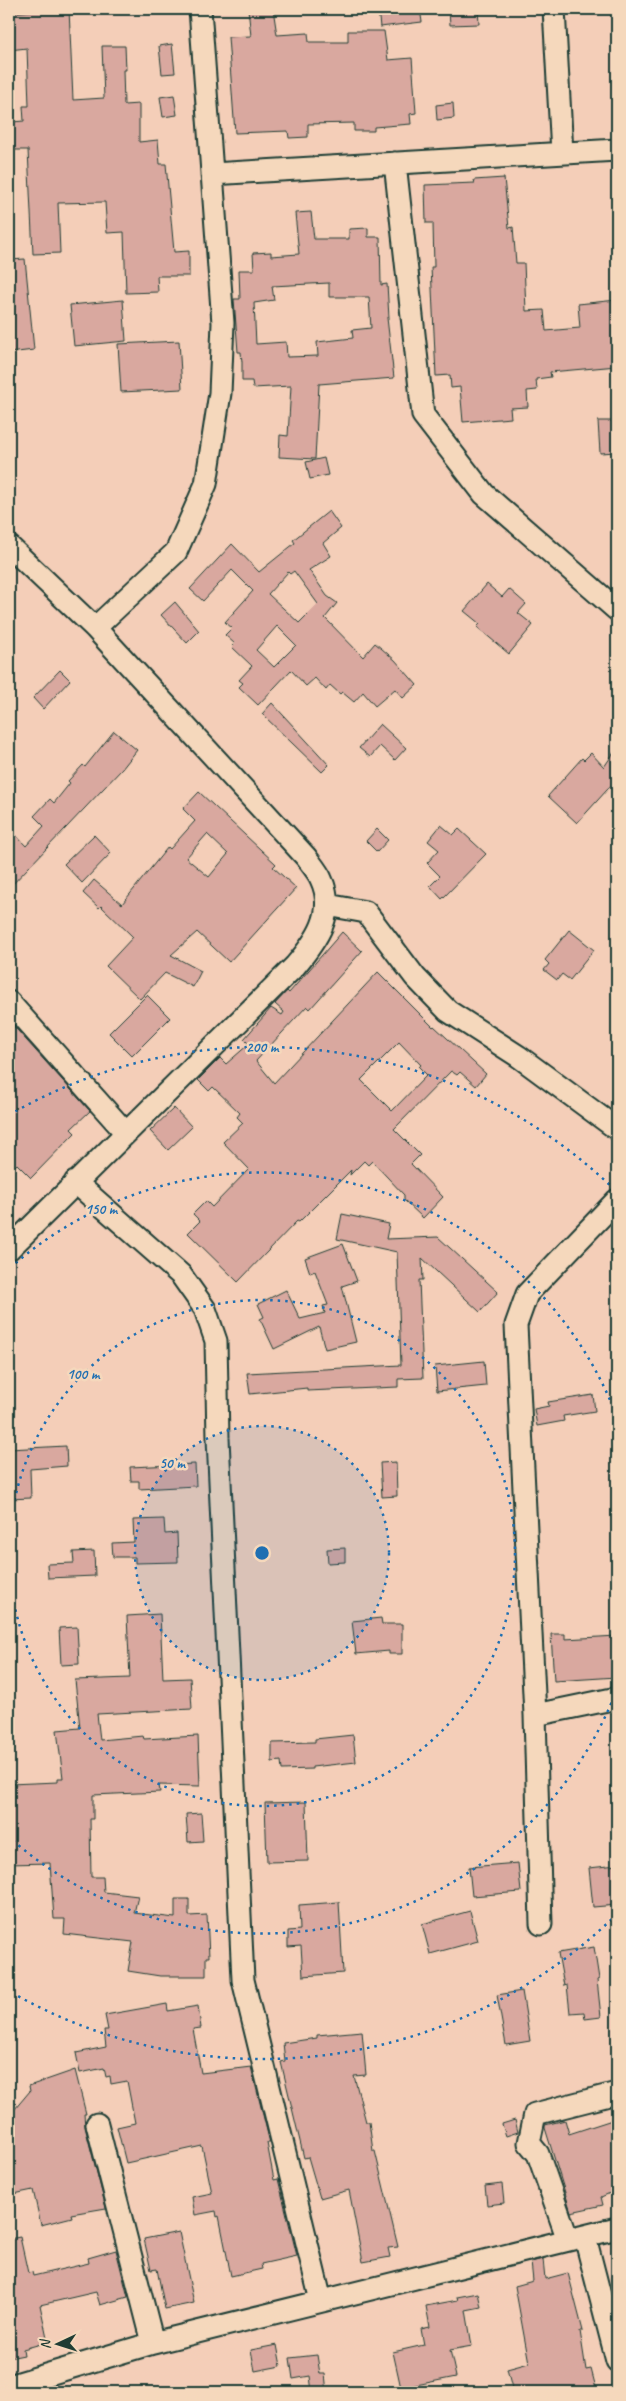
<svg xmlns="http://www.w3.org/2000/svg" width="626" height="2401" font-family="Caveat,sans-serif">
<style>
.building{fill:#d9a89f;stroke:#1f3d34;fill-rule:evenodd}
.lines{fill:none;stroke-linecap:round;stroke-linejoin:round}
.minor-casing{stroke:#1f3d34;stroke-width:25}
.minor{stroke:#f5d8bc;stroke-width:21}
.ring{fill:none;stroke:#1f6fb2;stroke-width:2.5;stroke-dasharray:2.5 5}
.centre{fill:#1f6fb2;stroke:#f5d8bc;stroke-width:2.5}
.ring-label{font-size:15px;text-anchor:middle;font-weight:bold;fill:#1f6fb2;stroke:#f5d8bc;stroke-width:5;stroke-linejoin:round;paint-order:stroke}
</style>
<rect width="100%" height="100%" fill="#f4ceb8"/>
<filter id="ink" filterUnits="userSpaceOnUse"><feTurbulence type="fractalNoise" baseFrequency=".02" numOctaves="2"/><feDisplacementMap in="SourceGraphic" scale="10" xChannelSelector="R" yChannelSelector="G"/><feConvolveMatrix kernelMatrix="1 2 1 2 8 2 1 2 1" color-interpolation-filters="sRGB"/></filter>
<g filter="url(#ink)">
<path class="building" d="M33,9H69L73,100L104,98L102,46H125L126,70H123L124,105L139,104V142L158,140L160,164H166L174,252L189,251V276H157L158,292L126,293L124,232L107,233L105,202L58,203L60,253L33,254L28,150H14L12,122L24,121L23,106H29L27,48L9,50V13L33,11Z
M248,9H273L277,35L308,33L309,42H348V31H384L388,60L412,58L416,113L410,114L411,124L374,127V131H354V123L308,124V137L289,138L288,131L235,133L228,37L251,36Z
M378,9H420L422,22L380,27Z
M449,9H478L479,24L450,25Z
M172,44L175,73L162,74L159,46Z
M174,95L177,115L163,117L160,97Z
M453,103L454,118L437,120L436,105Z
M504,178L509,228L513,227L516,263H524L526,311L544,310L546,331L580,328L578,304L617,300V366L550,372L551,377L536,379L537,390L527,391L528,407L510,408L511,418L463,422L460,387L451,388L450,375L436,376L431,267H434L433,223H426L425,185L475,183L474,180Z
M311,212L314,239H349V229L368,228V237H380L381,285L387,284L389,318H387L394,378L319,384L315,459L279,457L280,435L288,436L291,386L253,388L252,381H242V362L241,352H238L234,299H240L239,270H254L253,253L271,252V256L299,254L295,213ZM329,283V297H369L371,328L352,330L353,338L317,342L318,356L287,357L286,342L256,344L254,303L274,300L272,286Z
M25,259L34,350L9,353V260Z
M123,300L126,341L74,346L70,305Z
M179,341L182,389L121,392L118,344Z
M598,421H617V452L600,453Z
M324,458L328,475L310,479L306,462Z
M329,511L341,528L323,543L331,556L309,570L327,596L337,603L325,618L363,657L375,643L395,660L417,685L403,698L395,689L375,706L363,692L354,702L342,692L340,694L330,685L326,690L315,678L306,686L291,670L258,705L239,687L243,683L239,680L252,666L232,647L235,644L225,635L232,628L225,622L253,591L232,570L203,601L190,589L232,544L259,572L295,543L293,540ZM294,571L318,604L299,623L268,594L288,572L290,574ZM277,626L296,645L274,667L256,650Z
M487,584L502,597L509,589L526,604L518,613L533,625L509,654L477,627L480,624L464,611Z
M175,602L199,631L187,643L161,615Z
M60,670L70,680L43,709L33,698Z
M272,703L329,765L322,772L262,714Z
M380,724L406,748L395,760L380,746L370,757L359,748Z
M114,731L137,750L122,769L9,888V828L26,846L44,826L34,816L50,799L54,803L70,783L68,781L83,765L85,767Z
M617,748V779L577,823L548,796L582,758L584,760L591,753L604,767Z
M199,792L276,864L273,867L296,888L229,962L197,932L171,955L201,971L193,987L165,973L140,999L106,966L133,937L101,906L99,908L83,893L94,880L122,904L168,847L170,849L195,821L183,809ZM207,834L228,854L209,877L186,858Z
M441,825L453,835L459,829L486,854L442,899L430,886L440,876L427,863L439,850L428,841Z
M377,829L388,840L377,852L366,841Z
M94,835L111,853L82,883L64,864Z
M569,930L594,950L570,980L562,974L557,980L544,970L549,964L545,960Z
M342,932L362,951L310,1009L307,1006L256,1061L274,1083L378,972L433,1027L434,1026L486,1074L476,1086L460,1072L457,1075L451,1071L394,1129L420,1155L411,1164L443,1197L423,1218L404,1200V1195L372,1161L368,1165L364,1161L350,1175L351,1170L299,1222L297,1221L238,1282L188,1233L200,1221L193,1214L206,1201L212,1207L249,1169L223,1142L243,1123L237,1117L240,1113L213,1087L209,1091L198,1080L220,1058L226,1064L249,1044L244,1039L271,1008L282,1015L284,1012L275,1004L287,991L289,993ZM399,1042L421,1065L419,1067L427,1075L392,1111L361,1080Z
M147,995L170,1018L132,1056L109,1033Z
M9,1021L90,1111L71,1129L75,1133L31,1178L17,1164L9,1172Z
M174,1108L192,1127L168,1150L150,1131Z
M342,1214L389,1224L386,1239L438,1237L498,1292L480,1312L422,1258L423,1280H419L423,1378L398,1379V1387L307,1391V1388L250,1394L247,1373L401,1365L397,1252L337,1239Z
M343,1244L357,1281L342,1286L356,1342L325,1349L319,1327L274,1349L260,1319L264,1317L258,1304L286,1290L300,1319L325,1313L323,1306L328,1305L315,1271L310,1273L305,1258Z
M484,1361L486,1386L437,1391L435,1366Z
M593,1395L595,1411L563,1416L564,1421L537,1426L534,1409L549,1406L548,1402Z
M66,1446L67,1466L30,1469L31,1498L9,1499V1449Z
M396,1462L397,1496L382,1497L380,1463Z
M195,1464L196,1486L139,1489V1481H131L130,1467Z
M164,1519L165,1534L177,1533L178,1562L135,1563V1557H113L112,1543L134,1542L133,1520Z
M345,1548V1562L328,1563L327,1549Z
M94,1551L95,1576L48,1578L47,1564L74,1563L73,1552Z
M160,1614L163,1679L190,1678L192,1709L97,1714L100,1740L143,1736L144,1739L198,1736L200,1786L159,1785L160,1792L93,1795V1819H90L91,1877H103L104,1892L138,1896L134,1913L175,1918V1899H189V1916L207,1915L209,1957H206V1976H160L128,1971L133,1942L64,1934L65,1919H54L50,1863L9,1864V1784L58,1782V1778H63L57,1730L80,1728L75,1680L130,1678L127,1616Z
M381,1618L382,1624H402V1654H389V1651L356,1654L352,1621Z
M77,1627L79,1664L61,1665L59,1628Z
M551,1634H565V1639L617,1636V1677L554,1681Z
M353,1735L356,1762L312,1767V1769L282,1770L281,1761L272,1762V1743L315,1742V1739Z
M306,1802L308,1861L267,1862L265,1803Z
M201,1813L203,1841L188,1842L186,1814Z
M518,1863L521,1892L472,1896L469,1867Z
M617,1865V1905L593,1907L589,1868Z
M339,1902L343,1973L303,1976L301,1946L288,1947V1931L300,1930L299,1905Z
M470,1911L478,1941L430,1954L422,1924Z
M594,1947L599,1979L597,1980L601,2017L585,2019L584,2012L570,2013L567,1985L564,1986L558,1953Z
M522,1991L530,2041L506,2045L497,1995Z
M167,2004L168,2011L198,2006L201,2028L193,2029L201,2073L251,2067L270,2143H267L274,2180L278,2179L297,2256L261,2264L262,2269L231,2276L219,2216L217,2217L216,2211L195,2215L192,2197L212,2193L202,2146L126,2163L117,2127L135,2123L127,2081L111,2084L110,2076L106,2077L104,2068L80,2073L76,2053L106,2047L104,2030H108L105,2015Z
M362,2031L366,2075L354,2076L366,2122H369L373,2151H375L398,2247L388,2248L390,2257L363,2262L349,2190L320,2198L308,2157L304,2158L281,2062L285,2061L283,2043L317,2038V2035Z
M75,2070L86,2114H84L85,2127L106,2208L71,2214L72,2217L41,2225L33,2190L9,2195V2116L30,2091L29,2086Z
M515,2120L518,2132L506,2136L502,2124Z
M565,2120L569,2134L612,2120L615,2129L617,2128V2190L601,2197L603,2205L571,2212L545,2128V2125Z
M502,2184L504,2203L487,2205L485,2186Z
M179,2232L194,2303L165,2309L157,2269L151,2270L144,2239Z
M20,2237L28,2273L32,2272L33,2276L89,2263L88,2258L116,2250L128,2297L100,2305L96,2292L40,2305L48,2342L23,2349L24,2355L9,2358V2239Z
M543,2259L545,2279L568,2273L583,2331H580L586,2370L591,2369L597,2392H513L507,2369L529,2363L515,2286L533,2281L531,2262Z
M478,2293L481,2307L466,2310L472,2346L450,2350L456,2377L401,2388L393,2352L424,2345L421,2329L430,2327L426,2306L458,2300L457,2297Z
M277,2345L281,2366L255,2371L251,2350Z
M317,2355L320,2374H325L327,2392H312L310,2376L293,2379L290,2358Z"/>
<g class="lines">
<g class="minor-casing">
<path id="minor" d="M554,9L562,153
M395,163L423,415L484,494L617,610
M212,174L617,150
M9,546L95,628L306,857C311,864 318,872 321,879C337,913 316,941 295,966L9,1249
M95,628L176,552L206,484L220,393L223,323L200,9
M327,905L366,912L415,977L448,1011L518,1056L617,1129
M9,1002L126,1133
M75,1182L181,1275L205,1309L216,1341L218,1438L243,1980L321,2301
M535,1715L617,1698
M541,1924L535,1715L516,1325L527,1294L617,1200
M97,2124L153,2343
M585,2237L617,2361
M568,2240L538,2154L529,2143L535,2114L617,2093
M9,2386L153,2343L617,2228"/>
</g>
<use href="#minor" class="minor"/>
</g>
</g>
<circle cx="262" cy="1553" r="127" fill="#1f6fb2" fill-opacity=".12"/>
<g class="ring">
<circle cx="262" cy="1553" r="127"/>
<circle cx="262" cy="1553" r="253"/>
<path d="M617 1689A380 380 0 0 1 10 1838M10 1268A380 380 0 0 1 617 1417"/>
<path d="M617 1914A506 506 0 0 1 9 1991M9 1115A506 506 0 0 1 617 1192"/>
</g>
<circle cx="262" cy="1553" r="8" class="centre"/>
<g class="ring-label">
<text x="262" y="1052">200 m</text>
<text x="101" y="1214">150 m</text>
<text x="83" y="1379">100 m</text>
<text x="172" y="1468">50 m</text>
</g>
<rect width="626" height="2401" fill="none" stroke="#f5d8bc" stroke-width="30"/>
<rect x="15" y="15" width="596" height="2371" fill="none" stroke="#1f3d34" stroke-width="2" filter="url(#ink)"/>
<g transform="translate(58 2344) rotate(266)" stroke="#f5d8bc" stroke-width="4" paint-order="stroke">
<path d="M0-4L9 19L0 12L-9 19Z" fill="#1f3d34"/>
<text y="-8" font-size="14" font-weight="bold" text-anchor="middle" fill="#1f3d34">N</text>
</g>
</svg>
